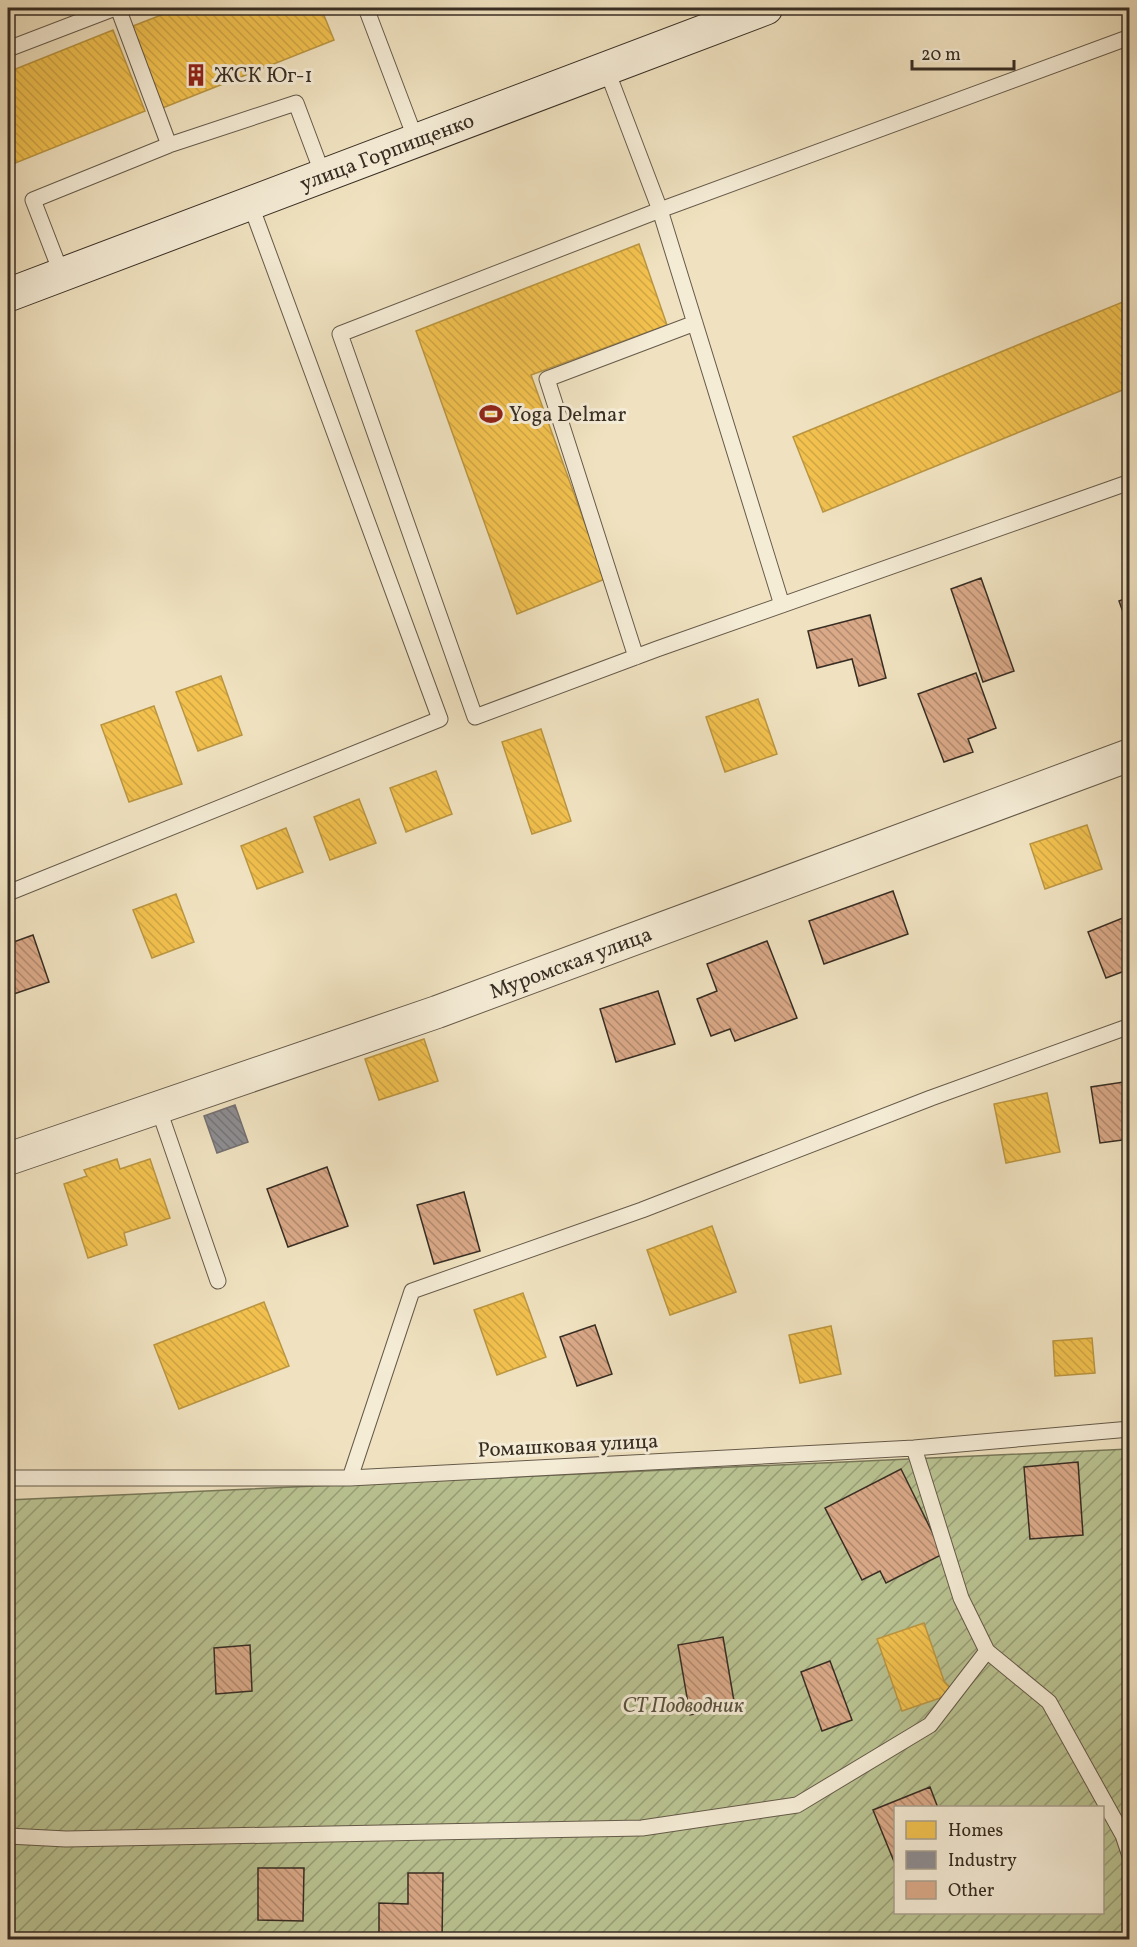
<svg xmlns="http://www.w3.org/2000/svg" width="1137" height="1947" font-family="Vollkorn,serif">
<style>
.garden{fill:url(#garden-furrows);stroke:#78785a;stroke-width:1.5;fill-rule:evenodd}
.homes{fill:url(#homes-back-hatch);stroke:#ba9541;stroke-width:1.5}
.industry{fill:url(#industry-back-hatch);stroke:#737071;stroke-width:1.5}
.building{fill:url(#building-back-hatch);stroke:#372d23;stroke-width:1.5}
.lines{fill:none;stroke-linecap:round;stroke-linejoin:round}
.service-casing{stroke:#655a4a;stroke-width:17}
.minor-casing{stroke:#655a4a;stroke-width:34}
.secondary-casing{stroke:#372d23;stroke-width:35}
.service{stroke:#f5ecd6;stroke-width:15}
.minor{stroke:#f5ecd6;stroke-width:32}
.secondary{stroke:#f5ecd6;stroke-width:33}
.labels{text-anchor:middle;stroke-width:6;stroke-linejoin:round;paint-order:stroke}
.poi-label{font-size:21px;fill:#372d23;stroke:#f5ecd6;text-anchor:start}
.street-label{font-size:21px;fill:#372d23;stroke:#f5ecd6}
.park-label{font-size:21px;font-style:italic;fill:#58523f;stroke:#f5ecd6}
</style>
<defs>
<pattern id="garden-furrows" width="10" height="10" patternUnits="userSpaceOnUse" patternTransform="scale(1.5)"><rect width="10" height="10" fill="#bac392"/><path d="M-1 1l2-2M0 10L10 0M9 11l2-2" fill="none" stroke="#989f77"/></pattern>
<pattern id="homes-back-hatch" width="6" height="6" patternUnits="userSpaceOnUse" patternTransform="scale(1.5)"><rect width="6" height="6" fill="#f2c14e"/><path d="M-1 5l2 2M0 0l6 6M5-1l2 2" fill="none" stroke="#d0a644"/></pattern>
<pattern id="industry-back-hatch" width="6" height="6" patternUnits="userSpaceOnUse" patternTransform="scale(1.5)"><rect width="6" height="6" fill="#8d8d92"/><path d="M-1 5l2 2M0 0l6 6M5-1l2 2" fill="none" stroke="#747477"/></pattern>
<pattern id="building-back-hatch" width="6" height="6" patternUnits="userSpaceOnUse" patternTransform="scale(1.5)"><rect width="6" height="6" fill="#daa988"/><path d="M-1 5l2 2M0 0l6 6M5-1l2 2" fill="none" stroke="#b28a6f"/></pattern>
</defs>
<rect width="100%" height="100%" fill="#f0e2c0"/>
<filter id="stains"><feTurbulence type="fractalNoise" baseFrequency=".00333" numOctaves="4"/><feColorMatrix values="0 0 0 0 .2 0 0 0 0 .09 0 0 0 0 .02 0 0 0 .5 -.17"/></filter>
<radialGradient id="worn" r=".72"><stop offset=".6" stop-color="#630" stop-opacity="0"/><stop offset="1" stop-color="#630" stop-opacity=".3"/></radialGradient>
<path class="garden" d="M1129,1449V1939H8V1500ZM896,1808H1102V1912H896Z"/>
<path class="homes" d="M179,8H321L334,40L160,109L128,28Z
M113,30L145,111L8,166V72Z
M639,244L667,325L531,375L605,579L517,614L416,331Z
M1130,299V387L823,512L793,437Z
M221,676L242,735L198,751L176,692Z
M758,699L777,754L725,772L706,717Z
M154,706L182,784L129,802L101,725Z
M541,729L571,821L532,834L502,742Z
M436,771L452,814L406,832L390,788Z
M359,799L376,843L330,860L314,817Z
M1087,825L1102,869L1045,889L1030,844Z
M286,828L303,872L257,889L241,846Z
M176,894L194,942L152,958L133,910Z
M424,1039L438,1081L379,1100L365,1059Z
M1047,1093L1060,1152L1006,1163L994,1104Z
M117,1159L120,1169L150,1159L170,1218L124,1233L127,1245L88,1258L64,1184L87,1176L84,1170Z
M712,1226L736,1292L670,1315L647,1250Z
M523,1293L546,1357L497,1375L474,1310Z
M264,1302L289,1366L179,1409L154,1345Z
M831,1326L841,1374L800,1383L789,1335Z
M1092,1338L1095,1373L1055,1376L1053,1341Z
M924,1623L944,1681L955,1693L902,1711L877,1639Z"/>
<path class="industry" d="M235,1105L248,1142L217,1153L204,1116Z"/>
<path class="building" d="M981,578L1014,671L983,682L951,589Z
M1130,597V632L1119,601Z
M870,615L886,678L859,686L852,659L817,668L808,631Z
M976,673L996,728L968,739L973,752L944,762L918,694Z
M893,891L908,934L824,964L809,921Z
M1130,915V969L1106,978L1088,932Z
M33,935L49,982L8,996V944Z
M767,941L797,1018L735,1041L730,1029L711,1036L697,999L717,991L707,964Z
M658,991L675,1044L616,1062L600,1009Z
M1130,1081V1139L1100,1143L1091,1087Z
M327,1167L348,1226L288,1247L267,1189Z
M464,1192L480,1251L434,1264L417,1205Z
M595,1325L612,1374L577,1386L560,1337Z
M1078,1462L1083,1535L1030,1539L1024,1467Z
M901,1469L943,1554L886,1583L880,1571L862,1580L825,1508Z
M723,1637L735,1707L690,1715L678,1645Z
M250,1645L252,1691L216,1694L214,1648Z
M830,1661L852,1720L822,1731L801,1672Z
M930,1787L938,1808H896L895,1864L873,1810Z
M258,1868H304L303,1921L258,1920Z
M408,1873H443L442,1940H379V1903L408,1904Z"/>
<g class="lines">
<g class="service-casing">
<path id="service" d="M118,8L169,145
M366,8L416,140
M8,49L115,8
M606,68L660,210L1130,37
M62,275L33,200L169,145L296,103L323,175
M782,605L660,210L340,334L475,717L657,649L1130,482
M636,657L547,379L695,323
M8,893L440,719L250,203
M158,1107L218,1281
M914,1448L961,1598L987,1651L1049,1702L1123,1835L1130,1856
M8,1478H350L914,1448L1130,1429
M350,1478L412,1291L642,1210L931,1098L1130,1026
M8,1836L66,1839L642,1828L797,1805L930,1725L987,1651
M1129,1940L1130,1938"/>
</g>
<g class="minor-casing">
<g id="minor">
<path id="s1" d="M8,1159L437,1012L1130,755"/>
</g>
</g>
<g class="secondary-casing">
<g id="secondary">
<path id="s2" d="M8,295L766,8"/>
</g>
</g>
<use href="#service" class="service"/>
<use href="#minor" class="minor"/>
<use href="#secondary" class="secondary"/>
</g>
<defs>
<g id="building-bare" transform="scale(1.8)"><path d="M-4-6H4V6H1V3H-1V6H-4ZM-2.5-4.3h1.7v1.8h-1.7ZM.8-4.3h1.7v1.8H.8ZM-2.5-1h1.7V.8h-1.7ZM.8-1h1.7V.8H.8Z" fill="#8f2418" stroke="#f5ecd6" stroke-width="2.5" paint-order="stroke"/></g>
<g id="stadium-bare" transform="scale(1.8)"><path d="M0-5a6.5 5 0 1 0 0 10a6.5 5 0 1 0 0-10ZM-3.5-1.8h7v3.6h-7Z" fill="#8f2418" stroke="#f5ecd6" stroke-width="2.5" paint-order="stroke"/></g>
</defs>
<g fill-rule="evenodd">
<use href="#building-bare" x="196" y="75"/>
<use href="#stadium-bare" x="491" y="414"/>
</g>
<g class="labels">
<g class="poi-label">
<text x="214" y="82">ЖСК Юг-1</text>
<text x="509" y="421">Yoga Delmar</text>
</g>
<g class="street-label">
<text dy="7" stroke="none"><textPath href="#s2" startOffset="405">улица Горпищенко</textPath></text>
<text dy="7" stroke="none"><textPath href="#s1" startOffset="596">Муромская улица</textPath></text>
<text transform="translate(568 1445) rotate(-3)" y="7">Ромашковая улица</text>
</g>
<g class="park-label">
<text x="683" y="1712">СТ Подводник</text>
</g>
</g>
<rect width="1137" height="1947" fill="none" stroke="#f0e2c0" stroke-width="30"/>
<rect x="9" y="9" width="1119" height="1929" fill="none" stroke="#372d23" stroke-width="3"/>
<rect x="15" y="15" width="1107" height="1917" fill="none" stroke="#372d23" stroke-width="1.5"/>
<rect x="894" y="1806" width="210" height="108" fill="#f5ecd6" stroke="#a9a08e" stroke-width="1.5"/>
<rect x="906" y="1821" width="30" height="18" fill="#f2c14e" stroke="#a9a08e" stroke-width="1.5"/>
<text x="948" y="1836" font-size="18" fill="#372d23">Homes</text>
<rect x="906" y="1851" width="30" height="18" fill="#8d8d92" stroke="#a9a08e" stroke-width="1.5"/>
<text x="948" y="1866" font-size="18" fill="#372d23">Industry</text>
<rect x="906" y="1881" width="30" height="18" fill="#daa988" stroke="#a9a08e" stroke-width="1.5"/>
<text x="948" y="1896" font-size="18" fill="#372d23">Other</text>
<path d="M912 60v9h102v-9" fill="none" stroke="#372d23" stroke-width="3"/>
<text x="921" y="60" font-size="18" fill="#372d23" stroke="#f5ecd6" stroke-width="4.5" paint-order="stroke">20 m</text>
<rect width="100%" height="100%" filter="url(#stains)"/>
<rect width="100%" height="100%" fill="url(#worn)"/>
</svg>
